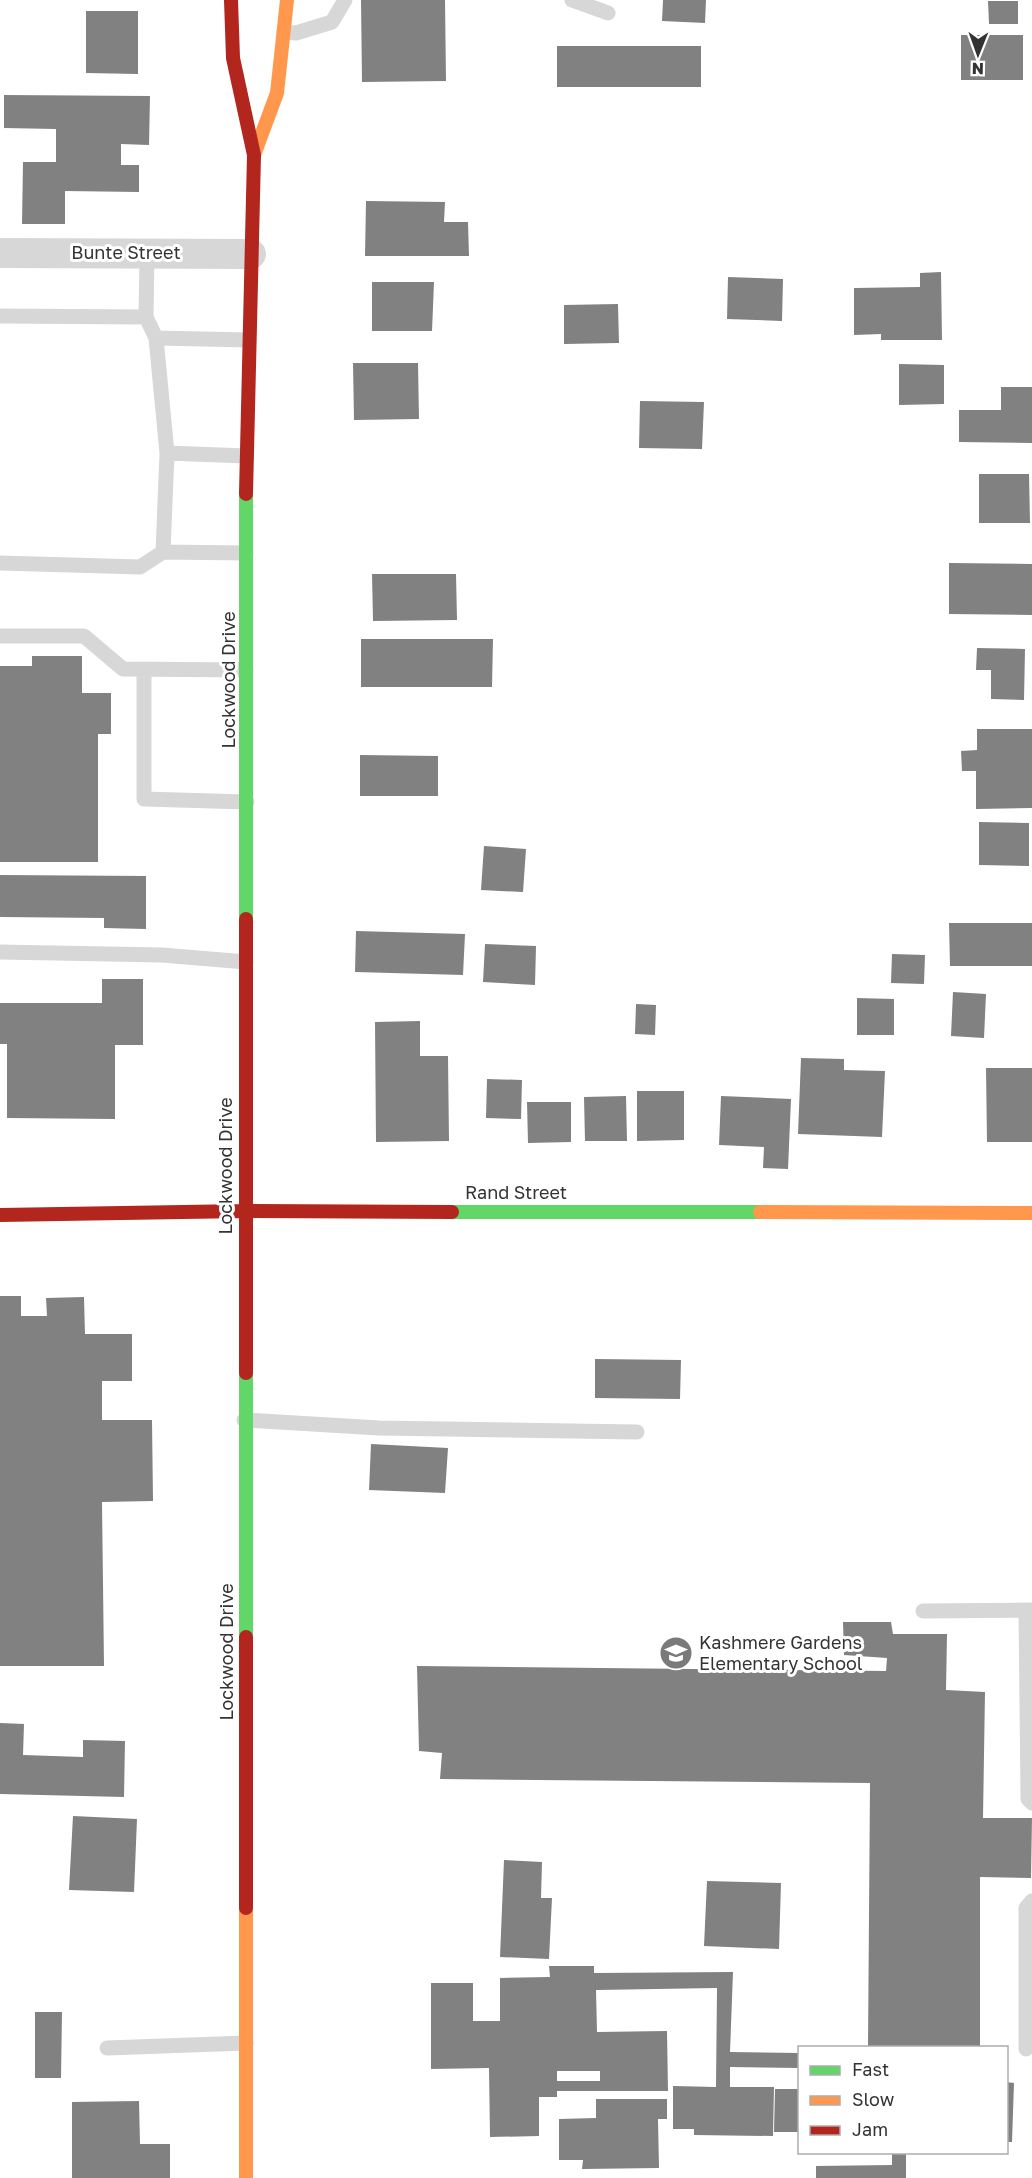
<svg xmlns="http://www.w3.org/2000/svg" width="1032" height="2178" font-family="'Golos Text',sans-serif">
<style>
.building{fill:#818181;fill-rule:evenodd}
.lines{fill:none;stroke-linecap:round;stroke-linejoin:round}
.lane{stroke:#d7d7d7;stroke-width:15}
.street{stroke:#d7d7d7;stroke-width:30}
.fast{stroke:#63d668;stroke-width:14}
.slow{stroke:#ff974d;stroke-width:14}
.jam{stroke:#b3261e;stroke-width:14}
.labels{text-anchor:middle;stroke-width:6;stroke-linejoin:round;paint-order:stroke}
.street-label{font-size:18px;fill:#333;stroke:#fff}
.poi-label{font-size:18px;fill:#333;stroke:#fff;text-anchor:start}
</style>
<rect width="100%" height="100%" fill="#fff"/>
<path class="building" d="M361,0H445L446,81L362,82Z
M663,0H706L705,23L662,21Z
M988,1H1018V24H989Z
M86,11H138V74L86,73Z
M961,35H1023V80H961Z
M557,46H701V87H557Z
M4,95L150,96L149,145L121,144V165H139V192L65,191V224H22L23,162H56V129L4,128Z
M366,201L445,202L444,222H468L469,256H365Z
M941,272L942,340H881V334L854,335V288L920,287V273Z
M728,277L783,279L782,321L727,319Z
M372,282H434L432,331H372Z
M618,304L619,343L564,344V305Z
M353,363H418L419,419L354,420Z
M899,364L944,365V404L899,405Z
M1001,387H1032V443L959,442V410H1001Z
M640,401L704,402L702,449L639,448Z
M979,474H1029L1030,523H979Z
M949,563L1032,564V615L949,614Z
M372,574H456L457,620L373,621Z
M361,639H493L492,687H361Z
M977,648L1025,649L1024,700L991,699V670H976Z
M32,656H82V693H111V734H98V862H0V666H32Z
M977,729H1032V808L976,809V771H962L961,751L977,750Z
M360,755L438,756V796H360Z
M979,822L1029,823V866L979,865Z
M484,846L526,849L523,892L481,890Z
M0,875L146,876V929L104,928V918L0,917Z
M949,923H1032V966H950Z
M356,931L465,934L463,975L355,972Z
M485,944L536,946L535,985L483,982Z
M892,954L925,955L924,984L891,983Z
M102,979H143V1045H115V1119L7,1118V1044H0V1003H102Z
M953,992L986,994L984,1038L951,1036Z
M857,998L894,999V1035H857Z
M636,1004L656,1005L655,1035L635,1034Z
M420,1021V1056H448L449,1141L376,1142L375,1022Z
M801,1058L844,1059V1070L885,1071L882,1137L798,1134Z
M986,1068H1032V1142H987Z
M487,1079L522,1080L521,1119L486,1118Z
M637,1091H684V1140L637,1141Z
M626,1096L627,1141H585L584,1097Z
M721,1096L791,1099L788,1169L763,1168L764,1147L719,1145Z
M527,1102H571V1142L528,1143Z
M0,1296H21V1316H47L46,1298L84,1297L85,1334H132V1381H102V1420H152L153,1501L102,1502L104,1666H0Z
M595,1359L681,1360L680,1399L595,1398Z
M371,1444L448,1448L445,1493L369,1490Z
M843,1622H891L893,1634H947L946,1690L985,1692L983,1818H1032L1031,1878L980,1877V2048L868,2047L870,1783L440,1779L442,1753L419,1751L417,1666L886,1671L887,1658L844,1655Z
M0,1723L24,1724L23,1755L83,1757V1740L125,1741L124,1797L0,1794Z
M73,1816L137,1819L134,1892L69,1890Z
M504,1860L542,1862L541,1898H552L549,1959L500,1957Z
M707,1881L781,1883L779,1949L704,1946Z
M549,1966H594V1973L733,1972L730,2052L800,2053V2068L730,2067V2087H774L773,2136L694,2135V2129H673V2086L716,2087L717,1988L596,1990L597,2032L667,2031L668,2091H557V2097H539V2136L490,2137L489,2068L431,2069V1983H473V2021H500V1978L550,1977ZM557,2071H600V2081H557Z
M35,2012H62L61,2078H35Z
M1006,2082L1014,2083L1012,2142H1006Z
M775,2089H800V2132H774Z
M596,2099H667V2119H658L659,2168L582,2169L583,2160H559V2119L596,2118Z
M139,2101L140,2144H170V2178H72V2102Z
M892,2152H906V2178H816V2166L892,2165Z"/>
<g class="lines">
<path class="lane" d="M572,0L608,13
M284,32L296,33L332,22L345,0
M147,254L146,317L156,338L167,453L163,552
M0,316L146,317
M156,338L249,340
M167,453L246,456
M0,563L140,567L163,552L246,553
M0,636H84L123,669L246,670
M144,669V799L247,802
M0,952L162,955L246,962
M244,1420L379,1428L637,1432
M1026,1610L1028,1799L1032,1803
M923,1611L1032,1610
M107,2048L246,2043
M1026,2049V1908L1032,1901"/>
<path class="street" d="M0,253L251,254"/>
<path class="fast" d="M246,494V919
M452,1212H760
M246,1373V1637"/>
<path class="slow" d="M254,155L277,93L287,0
M760,1212L1032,1213
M246,1908V2178"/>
<path class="jam" d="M231,0L233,58L254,155L246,494
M246,919V1373
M0,1215L244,1211L452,1212
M246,1637V1908"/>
</g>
<defs>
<g id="school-disc" transform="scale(1.725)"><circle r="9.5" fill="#7a7a7a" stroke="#fff"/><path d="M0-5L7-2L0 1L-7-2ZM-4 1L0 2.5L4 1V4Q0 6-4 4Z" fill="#fff"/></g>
</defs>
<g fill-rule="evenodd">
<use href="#school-disc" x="676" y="1653"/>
</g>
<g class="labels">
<g class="street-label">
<text x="126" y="259">Bunte Street</text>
<text transform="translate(229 680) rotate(-90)" y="6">Lockwood Drive</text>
<text transform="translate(226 1166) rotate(-90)" y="6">Lockwood Drive</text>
<text x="516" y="1199">Rand Street</text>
<text transform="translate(227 1652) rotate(-90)" y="6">Lockwood Drive</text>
</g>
<g class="poi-label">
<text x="699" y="1649">Kashmere Gardens<tspan x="699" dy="21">Elementary School</tspan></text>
</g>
</g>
<rect x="798" y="2046" width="210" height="108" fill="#ffffff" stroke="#adadad" stroke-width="1.5"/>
<rect x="810" y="2066" width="30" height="9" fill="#63d668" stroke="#adadad" stroke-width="1.5"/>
<text x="852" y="2076" font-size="18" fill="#333333">Fast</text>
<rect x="810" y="2096" width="30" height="9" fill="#ff974d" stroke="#adadad" stroke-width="1.5"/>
<text x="852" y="2106" font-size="18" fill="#333333">Slow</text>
<rect x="810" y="2126" width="30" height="9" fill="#b3261e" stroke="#adadad" stroke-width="1.5"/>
<text x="852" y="2136" font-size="18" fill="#333333">Jam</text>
<g transform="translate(978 54) rotate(181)" stroke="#ffffff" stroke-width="4.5" paint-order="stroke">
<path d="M0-4.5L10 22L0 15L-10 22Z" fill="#333333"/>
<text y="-9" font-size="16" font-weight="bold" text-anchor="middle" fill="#333333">N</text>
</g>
</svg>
